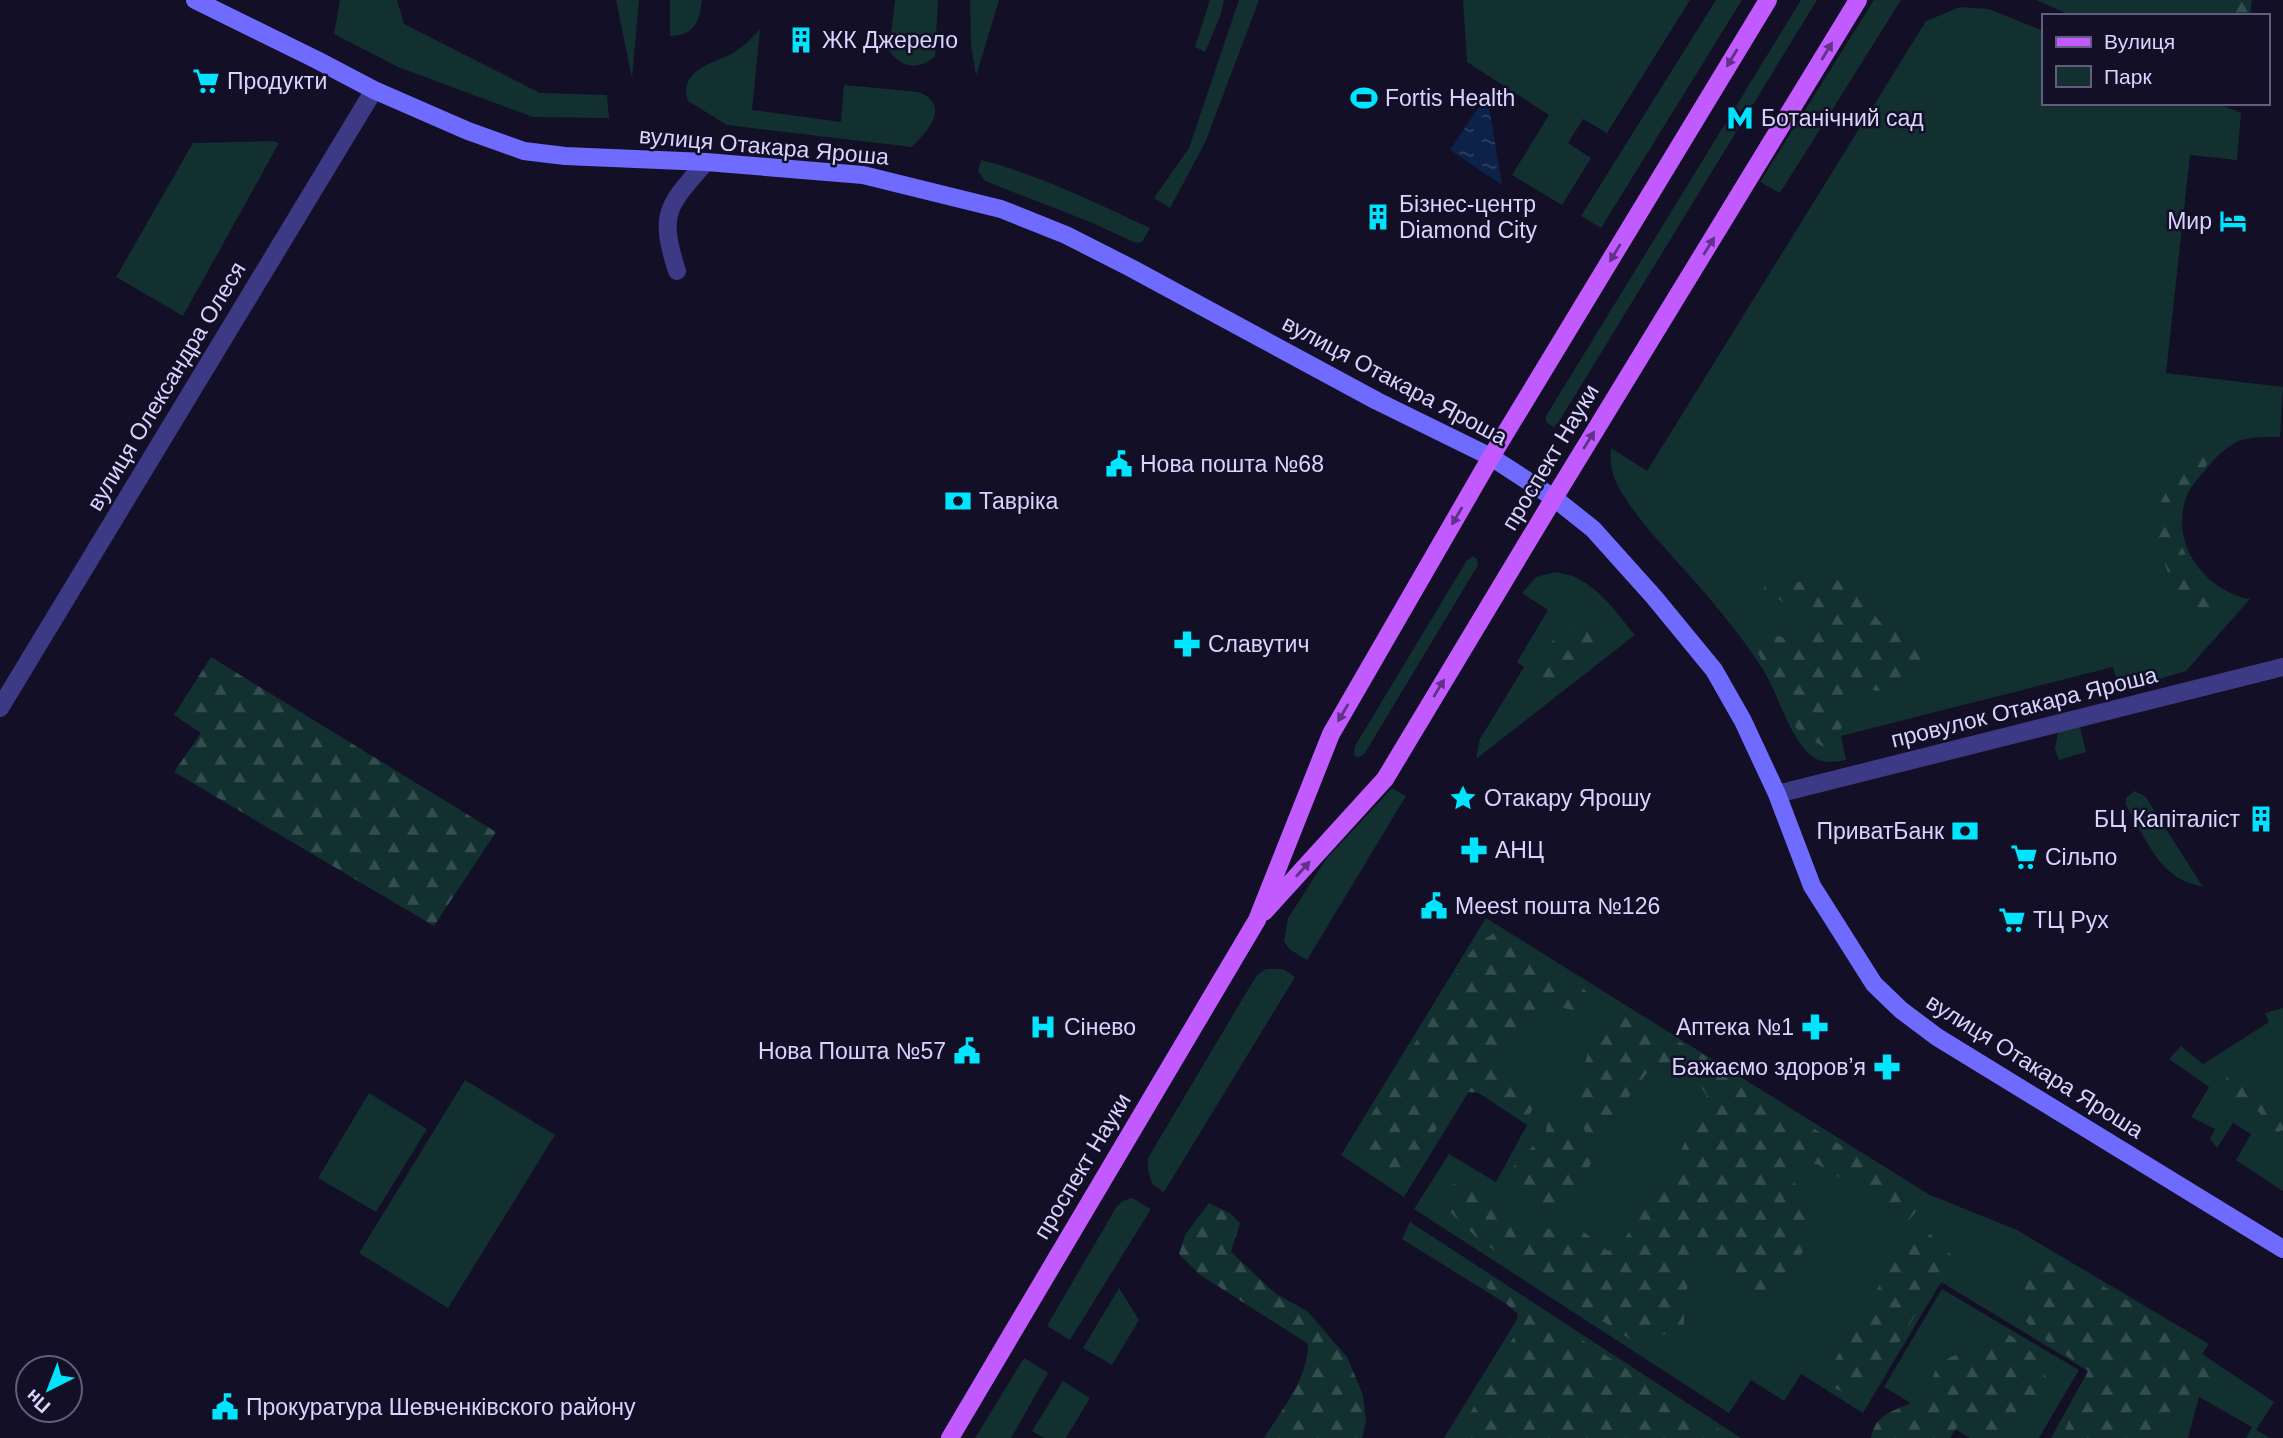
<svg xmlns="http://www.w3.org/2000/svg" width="2283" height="1438" font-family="Helvetica,sans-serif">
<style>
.green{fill:#12302f}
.forest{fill:url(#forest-firs)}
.water{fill:url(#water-ripples)}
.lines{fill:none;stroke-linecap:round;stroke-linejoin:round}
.street{stroke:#3d3a85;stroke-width:18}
.secondary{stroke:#6f6bff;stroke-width:18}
.primary{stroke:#c25bff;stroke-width:18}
.oneway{fill:#623188}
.labels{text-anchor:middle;stroke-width:5;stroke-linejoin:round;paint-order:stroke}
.poi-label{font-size:23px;fill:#d9d4ff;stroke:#130f26;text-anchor:start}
.street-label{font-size:23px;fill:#d9d4ff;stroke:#130f26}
</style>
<defs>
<pattern id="forest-firs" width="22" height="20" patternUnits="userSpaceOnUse" patternTransform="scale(1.75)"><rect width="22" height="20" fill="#12302f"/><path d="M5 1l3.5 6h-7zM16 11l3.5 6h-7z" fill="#344d4e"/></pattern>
<pattern id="water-ripples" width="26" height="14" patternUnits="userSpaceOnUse" patternTransform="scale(1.75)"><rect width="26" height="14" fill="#0c2248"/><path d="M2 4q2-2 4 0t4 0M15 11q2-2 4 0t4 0" fill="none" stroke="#2f4163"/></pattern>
</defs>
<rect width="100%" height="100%" fill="#130f26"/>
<path class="green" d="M340,0H397L404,24L540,93L607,95L609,118L533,117L398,67L334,34Z
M616,0H639L632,78Z
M670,0H702C699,23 695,35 670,36Z
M895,0H938L935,56C919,71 902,68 889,51Z
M970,0H999L976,76L971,44Z
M1210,0H1224L1220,17L1205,52L1195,47Z
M1239,0H1259L1205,143L1170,208L1154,198L1189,148Z
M1463,0H1690L1607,133L1583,119L1568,143L1591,158L1562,205L1512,175L1549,115L1467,62Z
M1716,0H1742L1601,228L1581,216Z
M1801,0H1817L1558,423L1553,427L1546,422V416Z
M1874,0H1901L1780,193L1760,182Z
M2036,0H2236L2238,16H2072Z
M1960,7L1989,9L2043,31V103H2216L2241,113L2237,160L2190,155L2166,373L2283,387L2280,437C2266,437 2249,436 2237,442C2225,448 2216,457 2208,467C2200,476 2190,487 2186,498C2170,545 2205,590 2250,599L2186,671L2120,691L2113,667L1841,736L1846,760C1832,763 1818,764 1807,752C1787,731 1778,693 1762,668C1738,631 1709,597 1679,564C1657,539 1633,514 1617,484C1611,473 1610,460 1611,448L1647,471L1926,21Z
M760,29L752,110L841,122L844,85L919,92C952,106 927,131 912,147L727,125L688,101C678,71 711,64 731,54C743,48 751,39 760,29Z
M273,141L279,143L183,316L116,277L193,143Z
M981,160C1040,175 1094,202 1150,228L1142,242L1136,243L1090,222L985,181L978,171Z
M1473,556L1477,559L1478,565L1365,753L1358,758L1354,755L1355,746L1467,560Z
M1554,572C1592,575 1612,608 1635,635L1476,759L1480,739L1524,667L1517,662L1548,610L1522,593L1536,577Z
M2079,723L2086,752L2059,760L2055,749L2058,731Z
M1392,788L1406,796L1307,960L1289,949L1284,941L1288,918L1327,858Z
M2134,791L2145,796L2203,887C2196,885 2188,883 2182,880C2155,866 2141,830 2126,805V798Z
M1486,918L1930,1195L2017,1230L2209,1344L2202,1354L2274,1402L2256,1430L2270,1438H2246L2252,1427L2199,1397L2188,1438H2051L2088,1371L1941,1282L1863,1413L1801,1374L1784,1401L1751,1380L1729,1413L1414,1209L1449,1154L1496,1182L1527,1125L1471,1088L1404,1197L1341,1155Z
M1266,969H1283L1295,977L1164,1192L1152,1184L1148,1169V1158L1252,983L1258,974Z
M2283,1008V1191L2236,1160L2251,1134L2233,1123L2217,1148L2210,1139L2215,1129L2191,1117L2209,1087L2169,1059L2181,1046L2203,1064L2269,1022L2265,1013Z
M465,1080L555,1135L448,1308L359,1253Z
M369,1093L427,1129L376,1212L318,1178Z
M1132,1198L1151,1209L1070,1340L1047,1326L1117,1206L1123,1201Z
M1410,1222L1741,1438H1444L1521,1313L1402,1239Z
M1119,1288L1139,1320L1112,1365L1083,1348Z
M1942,1289L2079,1370L2039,1438H1970L1884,1387Z
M1024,1358L1048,1373L1011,1438H975Z
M1063,1381L1090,1398L1066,1438H1044L1032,1431Z"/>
<path class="forest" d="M2214,0H2252L2250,16H2207Z
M2209,448L2213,449L2216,456C2208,461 2204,469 2198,476C2157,526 2182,558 2222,597L2223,604L2216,613C2181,607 2169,584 2162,552C2159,540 2155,526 2157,514C2157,508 2162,500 2165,494C2176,472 2186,457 2209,448Z
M1839,574C1863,588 1865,605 1882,624H1908L1921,631L1933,661L1929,667L1921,688L1914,683L1877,691L1859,686L1852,694L1847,715L1838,735L1840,749L1834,752L1813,741L1796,728L1755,647L1769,633L1792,640L1803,637L1808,628C1802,611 1778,600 1764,590L1765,578L1811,583Z
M1590,613L1598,627C1593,651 1569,689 1541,684C1522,655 1570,626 1590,613Z
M211,657L496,832L434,926L174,772L201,733L174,715Z
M1494,933L1580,985L1598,1004L1591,1015L1564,1008L1538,1006L1525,1025L1496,1056L1534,1105L1530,1114L1522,1115L1491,1093L1462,1092L1448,1110L1408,1175L1396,1181L1358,1158L1355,1147L1364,1127L1469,954L1477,944Z
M1625,1013L1717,1062L1775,1105L1921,1194L1918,1209L1909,1220L1817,1164L1790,1168L1793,1181L1821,1213L1813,1224L1801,1256L1777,1295C1741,1306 1733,1283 1715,1258L1707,1257C1683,1279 1685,1297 1684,1327L1670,1333L1633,1341L1479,1240L1442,1204L1454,1184L1473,1189L1494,1207L1520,1223L1559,1231L1575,1225L1608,1251L1625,1238L1677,1159L1707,1095C1694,1078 1674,1064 1652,1066L1629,1097L1605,1137L1588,1140L1576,1105L1577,1090L1591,1043L1594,1026L1615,1019Z
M2240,1070L2264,1097L2283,1098V1130L2277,1132L2269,1125L2257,1110L2230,1099L2225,1085L2227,1075Z
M1561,1112L1595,1157L1570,1197L1556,1207L1536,1210L1507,1181L1515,1164L1546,1133L1547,1122Z
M1209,1203L1231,1214L1240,1223L1231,1252L1276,1294L1307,1311L1347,1357L1363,1395L1366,1422L1362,1438H1264C1282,1410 1308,1378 1308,1344L1199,1274L1179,1254L1185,1235Z
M1920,1224L1951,1255L1953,1270L1920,1306L1871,1392L1856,1399L1829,1385L1826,1375L1907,1239Z
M2036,1254L2053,1257L2190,1337L2219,1378L2212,1385L2202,1386L2194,1398L2177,1413L2163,1438H2062L2088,1371L2036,1333L2026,1321L2022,1303L2030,1267Z
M1483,1275L1732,1438H1456L1513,1338L1518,1314L1474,1276Z
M2000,1330C2030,1346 2036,1353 2049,1384C2039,1405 2029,1398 2019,1410C2013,1418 2013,1429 2010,1438H1981L1959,1424L1950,1438H1871C1877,1406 1904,1413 1923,1394C1928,1389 1931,1380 1934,1374C1941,1356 1958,1355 1975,1350L1983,1333Z"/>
<path class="water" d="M1487,95L1502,185L1450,150Z"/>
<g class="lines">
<path class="street" d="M677,271C658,212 668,206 706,162
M0,708L374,90
M1777,794L2283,667"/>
<path class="secondary" d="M195,0L317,60L374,90L468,131L524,151L565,156L706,162L863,175L1001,209L1066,235L1131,268L1377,401L1491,457L1554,498L1593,529L1654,597L1714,670L1743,721L1777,794L1812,886L1874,984L1901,1010L1937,1037L2283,1249"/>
<path class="primary" d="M1264,912L1385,779L1554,498L1858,0
M950,1438L1257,920L1331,734L1491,457L1768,0"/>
</g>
<defs><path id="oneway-solid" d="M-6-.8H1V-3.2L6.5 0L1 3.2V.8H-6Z" transform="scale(1.75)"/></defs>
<g class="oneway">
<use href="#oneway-solid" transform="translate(1827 51) rotate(-59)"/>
<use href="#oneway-solid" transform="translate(1732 58) rotate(121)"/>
<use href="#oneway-solid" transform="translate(1709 246) rotate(-58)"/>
<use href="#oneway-solid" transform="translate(1615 253) rotate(121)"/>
<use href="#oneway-solid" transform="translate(1589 440) rotate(-58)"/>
<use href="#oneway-solid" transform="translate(1457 516) rotate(120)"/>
<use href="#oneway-solid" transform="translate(1439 688) rotate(-59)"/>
<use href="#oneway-solid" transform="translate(1343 713) rotate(120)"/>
<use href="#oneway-solid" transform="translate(1303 869) rotate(-48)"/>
</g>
<defs>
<g id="building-bare" transform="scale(2.1)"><path d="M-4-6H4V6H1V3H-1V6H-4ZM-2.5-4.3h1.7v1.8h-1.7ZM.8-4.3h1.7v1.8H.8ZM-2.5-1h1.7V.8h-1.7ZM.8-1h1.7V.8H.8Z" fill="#00e5ff" stroke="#130f26" stroke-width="2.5" paint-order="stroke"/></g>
<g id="supermarket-bare" transform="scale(2.1)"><path d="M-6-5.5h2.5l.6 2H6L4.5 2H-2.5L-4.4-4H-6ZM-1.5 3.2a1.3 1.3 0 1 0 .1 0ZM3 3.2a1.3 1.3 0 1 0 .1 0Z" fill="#00e5ff" stroke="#130f26" stroke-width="2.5" paint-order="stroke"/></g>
<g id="stadium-bare" transform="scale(2.1)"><path d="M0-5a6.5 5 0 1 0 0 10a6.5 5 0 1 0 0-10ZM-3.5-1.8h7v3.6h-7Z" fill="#00e5ff" stroke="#130f26" stroke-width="2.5" paint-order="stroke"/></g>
<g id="metro-bare" transform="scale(2.1)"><path d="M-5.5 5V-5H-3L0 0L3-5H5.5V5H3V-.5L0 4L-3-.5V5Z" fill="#00e5ff" stroke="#130f26" stroke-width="2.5" paint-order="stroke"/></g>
<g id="hotel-bare" transform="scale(2.1)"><path d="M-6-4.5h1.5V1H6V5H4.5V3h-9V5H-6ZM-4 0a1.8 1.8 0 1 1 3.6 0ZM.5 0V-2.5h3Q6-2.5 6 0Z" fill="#00e5ff" stroke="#130f26" stroke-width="2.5" paint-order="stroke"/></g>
<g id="civic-bare" transform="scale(2.1)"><path d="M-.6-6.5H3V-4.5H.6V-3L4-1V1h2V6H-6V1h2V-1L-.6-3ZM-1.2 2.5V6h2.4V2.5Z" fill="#00e5ff" stroke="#130f26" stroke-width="2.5" paint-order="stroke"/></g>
<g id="bank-bare" transform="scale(2.1)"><path d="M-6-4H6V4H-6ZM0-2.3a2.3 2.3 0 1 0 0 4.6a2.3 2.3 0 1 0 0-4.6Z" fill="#00e5ff" stroke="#130f26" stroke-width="2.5" paint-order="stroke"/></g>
<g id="pharmacy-bare" transform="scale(2.1)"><path d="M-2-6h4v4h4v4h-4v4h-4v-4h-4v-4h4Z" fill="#00e5ff" stroke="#130f26" stroke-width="2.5" paint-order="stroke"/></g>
<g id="sight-bare" transform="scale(2.1)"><path d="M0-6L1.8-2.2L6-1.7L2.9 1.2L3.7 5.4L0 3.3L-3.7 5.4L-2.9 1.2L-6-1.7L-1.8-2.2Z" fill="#00e5ff" stroke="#130f26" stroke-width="2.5" paint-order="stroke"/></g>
<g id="hospital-bare" transform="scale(2.1)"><path d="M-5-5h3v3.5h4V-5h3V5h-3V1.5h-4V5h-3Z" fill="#00e5ff" stroke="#130f26" stroke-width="2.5" paint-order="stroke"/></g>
</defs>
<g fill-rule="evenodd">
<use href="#building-bare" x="801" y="40"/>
<use href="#supermarket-bare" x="206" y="81"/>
<use href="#stadium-bare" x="1364" y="98"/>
<use href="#metro-bare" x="1740" y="118"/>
<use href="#building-bare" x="1378" y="217"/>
<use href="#hotel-bare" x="2233" y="221"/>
<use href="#civic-bare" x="1119" y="464"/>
<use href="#bank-bare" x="958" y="501"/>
<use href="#pharmacy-bare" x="1187" y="644"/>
<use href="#sight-bare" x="1463" y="798"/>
<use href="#building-bare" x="2261" y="819"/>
<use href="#bank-bare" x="1965" y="831"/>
<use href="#pharmacy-bare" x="1474" y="850"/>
<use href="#supermarket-bare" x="2024" y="857"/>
<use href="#civic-bare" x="1434" y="906"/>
<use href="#supermarket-bare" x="2012" y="920"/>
<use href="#hospital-bare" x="1043" y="1027"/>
<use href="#pharmacy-bare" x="1815" y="1027"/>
<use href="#civic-bare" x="967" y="1051"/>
<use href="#pharmacy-bare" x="1887" y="1067"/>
<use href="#civic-bare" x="225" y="1407"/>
</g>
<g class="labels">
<g class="poi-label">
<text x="822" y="48">ЖК Джерело</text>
<text x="227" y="89">Продукти</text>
<text x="1385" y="106">Fortis Health</text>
<text x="1761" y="126">Ботанічний сад</text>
<text x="1399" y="212">Бізнес-центр<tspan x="1399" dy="26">Diamond City</tspan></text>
<text x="2212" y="229" text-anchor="end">Мир</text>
<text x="1140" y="472">Нова пошта №68</text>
<text x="979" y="509">Тавріка</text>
<text x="1208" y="652">Славутич</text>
<text x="1484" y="806">Отакару Ярошу</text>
<text x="2240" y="827" text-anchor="end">БЦ Капіталіст</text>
<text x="1944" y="839" text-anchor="end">ПриватБанк</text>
<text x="1495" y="858">АНЦ</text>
<text x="2045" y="865">Сільпо</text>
<text x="1455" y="914">Meest пошта №126</text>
<text x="2033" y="928">ТЦ Рух</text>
<text x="1064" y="1035">Сінево</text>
<text x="1794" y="1035" text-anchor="end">Аптека №1</text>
<text x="946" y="1059" text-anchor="end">Нова Пошта №57</text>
<text x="1866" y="1075" text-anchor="end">Бажаємо здоровʼя</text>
<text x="246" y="1415">Прокуратура Шевченківского району</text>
</g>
<g class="street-label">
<text transform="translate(764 146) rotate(5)" y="8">вулиця Отакара Яроша</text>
<text transform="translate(1395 380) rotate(28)" y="8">вулиця Отакара Яроша</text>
<text transform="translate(166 386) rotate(-59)" y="8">вулиця Олександра Олеся</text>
<text transform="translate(1550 457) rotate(-59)" y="8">проспект Науки</text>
<text transform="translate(2024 707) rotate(-14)" y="8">провулок Отакара Яроша</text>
<text transform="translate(2035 1066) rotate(32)" y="8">вулиця Отакара Яроша</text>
<text transform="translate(1082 1166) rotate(-59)" y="8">проспект Науки</text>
</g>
</g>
<rect x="2042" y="14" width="228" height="91" fill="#130f26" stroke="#625e7d" stroke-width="2"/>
<rect x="2056" y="37" width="35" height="10" fill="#c25bff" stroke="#625e7d" stroke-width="2"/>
<text x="2104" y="49" font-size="21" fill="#d9d4ff">Вулиця</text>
<rect x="2056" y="66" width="35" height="21" fill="#12302f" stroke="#625e7d" stroke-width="2"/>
<text x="2104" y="84" font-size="21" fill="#d9d4ff">Парк</text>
<g transform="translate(49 1389) rotate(222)"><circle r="33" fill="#130f26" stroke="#625e7d" stroke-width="2"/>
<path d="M0-5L12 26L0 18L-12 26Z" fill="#00e5ff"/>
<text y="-10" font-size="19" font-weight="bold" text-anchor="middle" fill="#d9d4ff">Пн</text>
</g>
</svg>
